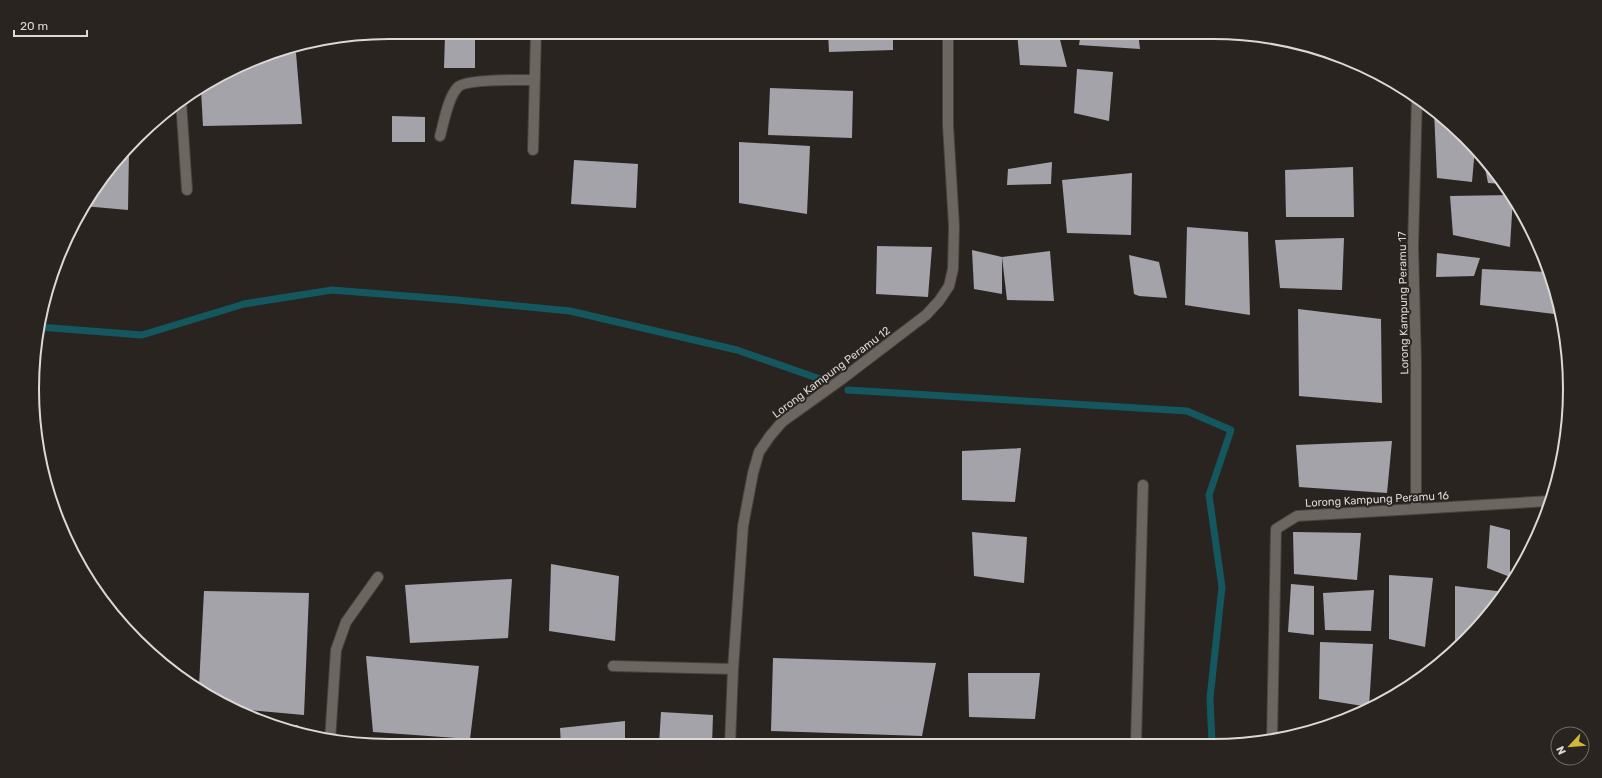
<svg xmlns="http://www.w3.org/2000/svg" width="1602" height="778" font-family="Rubik,sans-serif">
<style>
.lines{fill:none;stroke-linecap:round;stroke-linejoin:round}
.stream{stroke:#14575f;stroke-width:7}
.building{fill:#a5a3aa}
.minor-casing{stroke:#46433f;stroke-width:12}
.minor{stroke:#6b6660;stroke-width:10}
.labels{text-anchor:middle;stroke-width:4;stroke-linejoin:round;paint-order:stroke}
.street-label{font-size:11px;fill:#dbd8d5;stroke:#292420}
.rim{fill:none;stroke:#dbd8d5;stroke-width:2}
</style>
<rect width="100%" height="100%" fill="#292420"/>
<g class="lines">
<path class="stream" d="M39,327L142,335L244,304L332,290L457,300L570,311L737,350L823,380
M848,390L1187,411L1231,430L1209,495L1222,587L1210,698L1212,743"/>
</g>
<path class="building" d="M828,32H893V50L829,52Z
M1017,32H1058L1067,67L1020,65Z
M1081,32H1138L1140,49L1079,45Z
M445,36L475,37V68H444Z
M296,53L302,124L203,126L201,90L269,54Z
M1077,69L1113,72L1109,121L1074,113Z
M770,88L853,91L852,138L768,135Z
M1434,111L1466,137L1475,148L1472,182L1437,178Z
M392,116L425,117V142H392Z
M739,142L810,146L807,214L739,203Z
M129,151L128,210L83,206L120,154L123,152Z
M1483,158L1497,175L1504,184L1488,183Z
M574,160L638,164L636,208L571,204Z
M1052,162L1051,184L1007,185L1008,169Z
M1353,167L1354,217H1286L1285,170Z
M1132,173L1131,235L1067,233L1062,180Z
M1512,195L1513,197L1510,247L1453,235L1450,196Z
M1187,227L1248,232L1250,315L1185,305Z
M1344,238L1342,290L1280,288L1275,240Z
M877,246L932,247L928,297L876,294Z
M972,250L1002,257V294L974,289Z
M1050,251L1054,301L1007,300L1002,257Z
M1437,253L1480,258L1474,276L1436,277Z
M1129,255L1159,262L1167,298L1139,296L1134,294Z
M1482,269L1549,272L1562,315L1480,305Z
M1298,309L1381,319L1382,403L1299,396Z
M1392,441L1387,493L1299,487L1296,445Z
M1021,448L1015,502L962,500V451Z
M1490,525L1510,530V577L1487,568Z
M972,532L1027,537L1024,583L974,576Z
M1293,532L1361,533L1357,580L1294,574Z
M551,564L619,576L615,641L549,631Z
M1389,575L1433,578L1425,647L1389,639Z
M512,579L508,638L410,643L405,585Z
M1291,584L1314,586V635L1288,632Z
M1455,586L1505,592L1496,606L1455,648Z
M1374,590L1371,631L1325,630L1323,593Z
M204,591L309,593L304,715L236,709L199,686Z
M1320,642L1373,644L1369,707L1319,699Z
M366,656L479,666L470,739L373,732Z
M773,658L936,663L922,736L771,731Z
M968,673H1040L1035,719L969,717Z
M661,712L713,715L712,745H659Z
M625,721V745H561L560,728Z
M298,725V733L277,726Z"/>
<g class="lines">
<g class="minor-casing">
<path id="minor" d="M181,101L187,190
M440,136C444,122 448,97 458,87C466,79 521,80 535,80
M533,150L536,32
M1416,509V362L1413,247L1417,96
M613,666L733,669
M330,740L336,650L346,622L378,577
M1272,740L1276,529L1297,516L1550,501
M1136,743L1143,485
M730,745L733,669L743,526L753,473L759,452L770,436L782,422L842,379L926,315L939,301L949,286L953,269L954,226L948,125V32"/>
</g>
<use href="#minor" class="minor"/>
</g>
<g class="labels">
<g class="street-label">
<text transform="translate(1403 303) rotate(-91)" y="4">Lorong Kampung Peramu 17</text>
<text transform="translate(831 372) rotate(-37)" y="4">Lorong Kampung Peramu 12</text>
<text transform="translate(1377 499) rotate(-3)" y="4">Lorong Kampung Peramu 16</text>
</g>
</g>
<path d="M0 0H1602V778H0ZM389 39H1213A350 350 0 0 1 1563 389V389A350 350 0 0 1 1213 739H389A350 350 0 0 1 39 389V389A350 350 0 0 1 389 39Z" fill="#292420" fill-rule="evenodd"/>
<path class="rim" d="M389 39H1213A350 350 0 0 1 1563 389V389A350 350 0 0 1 1213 739H389A350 350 0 0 1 39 389V389A350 350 0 0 1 389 39Z"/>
<g transform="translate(1570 746) rotate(244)"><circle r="19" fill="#292420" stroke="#706c68"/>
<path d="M0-3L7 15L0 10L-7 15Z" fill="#d4b635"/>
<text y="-6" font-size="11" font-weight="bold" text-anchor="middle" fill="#dbd8d5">N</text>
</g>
<path d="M14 30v6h73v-6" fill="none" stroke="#dbd8d5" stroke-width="2"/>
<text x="20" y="30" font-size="12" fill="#dbd8d5" stroke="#292420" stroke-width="3" paint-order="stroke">20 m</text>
</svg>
